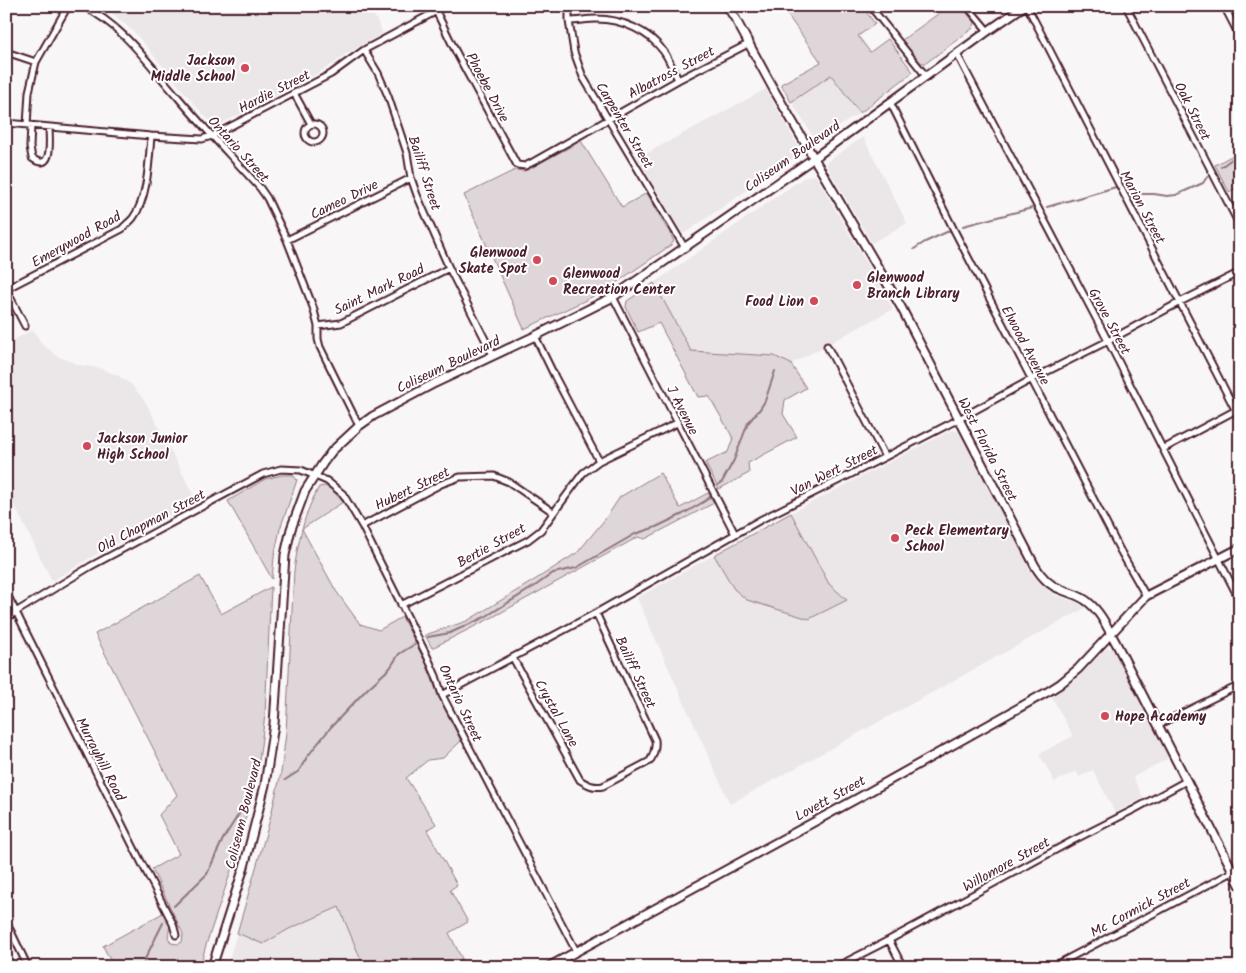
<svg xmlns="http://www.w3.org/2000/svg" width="1246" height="973" font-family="Kalam,sans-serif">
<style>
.built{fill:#ebe6e8}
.green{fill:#ded6d9;stroke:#947a82}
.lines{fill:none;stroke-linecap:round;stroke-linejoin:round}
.stream{stroke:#8f747b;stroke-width:2}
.street-casing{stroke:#4a1f2b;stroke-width:9}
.secondary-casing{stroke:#4a1f2b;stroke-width:11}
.street{stroke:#fff;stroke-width:5}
.secondary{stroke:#fff;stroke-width:7}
.poi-dot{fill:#d1495b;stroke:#fff;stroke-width:2}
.labels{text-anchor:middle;stroke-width:4;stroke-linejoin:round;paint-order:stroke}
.poi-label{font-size:14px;font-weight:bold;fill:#4a1f2b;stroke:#fff;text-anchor:start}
.street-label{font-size:14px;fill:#4a1f2b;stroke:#fff}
</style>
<rect width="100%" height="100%" fill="#f8f6f7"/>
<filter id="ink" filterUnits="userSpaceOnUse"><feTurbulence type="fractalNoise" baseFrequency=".02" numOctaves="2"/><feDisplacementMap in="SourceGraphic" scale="10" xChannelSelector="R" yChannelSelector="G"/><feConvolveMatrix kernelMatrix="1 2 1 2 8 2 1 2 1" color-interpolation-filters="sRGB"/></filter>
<g filter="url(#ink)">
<path class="built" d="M101,6H369L383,33L346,54L333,64L318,73L215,127L195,105L135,33L112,13Z
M831,75L860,113L853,117L822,138L816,139L814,138L793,104L791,102Z
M766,89L800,150L798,155L685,233H682L638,158Z
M863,137L907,223L872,243L828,168L827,164V162Z
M811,175L816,176L893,309L791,364L774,356L691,351L654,283L803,178Z
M33,330L42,344L57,356L78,365L99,368L117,375L132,385L146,403L196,500L95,555L52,581L6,488V344Z
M952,430L959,432L1033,575L1043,586L1057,596L1078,603L1085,608L730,804L637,598L714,555L734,589L747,600L809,619L847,600L829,584L791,513Z
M1107,648L1112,649L1119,659L1169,758L1133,777L1143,798L1115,813L1093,770L1079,777L1076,771L1055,782L1039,754L1073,736L1052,697L1075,680Z
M339,907L364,967H227L237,933L263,944L289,929Z"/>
<path class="green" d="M781,6H862L875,24L858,36L870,52L888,39L913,72L860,113L831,75L791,102L781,84L821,62Z
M949,6H961L975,23L973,28L926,63H921L902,40Z
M581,141L622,207L647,193L674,241L671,245L613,285L586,300L524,329L464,195L515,170L525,171Z
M1240,150V186L1229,192L1215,165L1233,155Z
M654,283L691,351L774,356L791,364L806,388L785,400L783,414L797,437L748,463L749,473L719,489L705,463L728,452L733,438L709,396L698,397L659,323L638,332L626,307L627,301Z
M660,473L680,508L708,493L714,503L645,539L638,537L493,617L432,648L425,635L467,621L541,576L578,552L606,518L620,497Z
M282,475H293L297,480L280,529L274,557L272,579L228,501L265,479Z
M324,486C332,488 337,496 343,502L302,529L336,591L360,624L379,630L402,617L426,663L438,695L461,741L443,758L428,760L406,778L436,824L427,830L457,885L450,890L468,922L449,933L462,959L448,967H364L339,907L289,929L263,944L237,933L269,823L281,773L286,733L294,571C298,542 304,513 319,487Z
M791,513L829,584L847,600L809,619L747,600L734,589L714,555Z
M200,576L221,614L271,587L265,715L257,776L230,874L206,945L200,967H107L112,964L103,946L163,913L170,925L168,937L171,943L178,944L182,942L183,934L152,869L179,854L159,815L177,795L95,634Z"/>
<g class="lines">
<path class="stream" d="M1221,167L1240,153
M1142,194H1154L1167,196L1176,195L1203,183L1207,177
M1047,207L1116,187
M963,226L1032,208
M914,249L925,242L949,231
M718,485L722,482L734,460L748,423L760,409L765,401L775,371
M428,637L450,633L485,617L535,586L553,573L576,568L635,534L656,527L683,514L705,501L710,497
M285,780L299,771L307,757L331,727L366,690L390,668L399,654L415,644
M174,906L207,874L223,839L244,806
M143,967L145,959L163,923"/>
<g class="street-casing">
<path id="street" d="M83,6C124,27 146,61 176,95C203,127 232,157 260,188L267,198L287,240L313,307L318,326V339L320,347L359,426
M569,6V21L574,52L583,77L685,248
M870,6L926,76
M967,6L988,31
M1027,6L1240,419
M1126,6L1240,226
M1224,6L1240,37
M1226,10L1234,6
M436,11L456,52L517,165L525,166L533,162L678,80L750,43
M569,21C578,21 587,19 596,19C622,19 649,31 664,52C670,61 674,71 678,80
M364,50L378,73L388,96L407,153L411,178L417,195L449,268L493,355
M6,52L36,62
M957,54L1108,341L1240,601
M294,93L311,124
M890,102L954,230L1121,552L1146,596
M6,123L151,136L202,139L212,136L331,74L364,50L446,6
M305 133a9 9 0 1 1 18 0a9 9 0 1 1-18 0Z
M27,125L29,92L36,62L68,6
M31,125L30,147L32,158C54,174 49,138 49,127
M287,240L411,178
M613,297L735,534
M25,326L6,289L122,229C125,225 130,222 133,218C148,198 149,160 151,136
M318,326L341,323L449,268
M535,336L555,377L599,461
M827,346L885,457
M1163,449L1240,408
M362,526L441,484L460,477L494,476L509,482L553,512
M6,592L134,848L173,924L176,935
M401,605L528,540L541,530L583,473L599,461L677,423
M6,618L91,566L263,474L281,469L301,470L327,481L343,494L362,526L428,658L436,676L442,695L576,951
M513,658L580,780C588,785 594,788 603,786L650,761C654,754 656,748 655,740L596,613
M442,695L596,613L762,519L885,457L959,419L1032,379L1108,341L1180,302L1240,272
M1158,725L1240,685
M6,921L28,967
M889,940L903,967
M836,967L889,940L1072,841L1135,809L1186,781
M1052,967L1240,868"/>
</g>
<g class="secondary-casing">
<path id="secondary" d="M727,6L736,20L774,90L901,307L1035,566C1041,576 1048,585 1060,589C1069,593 1080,595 1088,602C1101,612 1108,629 1116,643L1240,885
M212,967L244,867L265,785L274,724L285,555L291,529L305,491L323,463L332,451L359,426L373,416L435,383L535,336L613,297L814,158L988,31L1024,6
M548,967L858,798L1049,691L1060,684L1078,669L1146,596L1240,548"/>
</g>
<use href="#street" class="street"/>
<use href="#secondary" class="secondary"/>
</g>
</g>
<g class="poi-dot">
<circle cx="245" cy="68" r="5"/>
<circle cx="537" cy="260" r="5"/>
<circle cx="553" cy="281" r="5"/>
<circle cx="857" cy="285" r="5"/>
<circle cx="814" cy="301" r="5"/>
<circle cx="87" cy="446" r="5"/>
<circle cx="895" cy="538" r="5"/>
<circle cx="1105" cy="716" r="5"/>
</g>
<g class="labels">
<g class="poi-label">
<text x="235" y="65" text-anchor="end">Jackson<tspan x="235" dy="16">Middle School</tspan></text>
<text x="527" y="257" text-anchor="end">Glenwood<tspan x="527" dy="16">Skate Spot</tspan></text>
<text x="563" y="278">Glenwood<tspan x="563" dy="16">Recreation Center</tspan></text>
<text x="867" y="282">Glenwood<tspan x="867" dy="16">Branch Library</tspan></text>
<text x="804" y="306" text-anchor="end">Food Lion</text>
<text x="97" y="443">Jackson Junior<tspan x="97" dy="16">High School</tspan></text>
<text x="905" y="535">Peck Elementary<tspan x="905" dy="16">School</tspan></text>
<text x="1115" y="721">Hope Academy</text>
</g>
<g class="street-label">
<text transform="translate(671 72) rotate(-28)" y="5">Albatross Street</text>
<text transform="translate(488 87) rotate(62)" y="5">Phoebe Drive</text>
<text transform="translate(274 91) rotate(-27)" y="5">Hardie Street</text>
<text transform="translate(1193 111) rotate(63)" y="5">Oak Street</text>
<text transform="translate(625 125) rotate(59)" y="5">Carpenter Street</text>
<text transform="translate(239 149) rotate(48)" y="5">Ontario Street</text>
<text transform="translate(792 156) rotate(-35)" y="5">Coliseum Boulevard</text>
<text transform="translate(425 173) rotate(72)" y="5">Bailiff Street</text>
<text transform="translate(344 199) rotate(-26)" y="5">Cameo Drive</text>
<text transform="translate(1143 207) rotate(62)" y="5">Marion Street</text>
<text transform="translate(76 239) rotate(-29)" y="5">Emerywood Road</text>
<text transform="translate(379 289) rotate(-26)" y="5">Saint Mark Road</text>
<text transform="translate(1110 321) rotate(62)" y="5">Grove Street</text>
<text transform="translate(1026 345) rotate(62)" y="5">Elwood Avenue</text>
<text transform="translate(448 364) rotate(-26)" y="5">Coliseum Boulevard</text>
<text transform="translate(683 410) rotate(63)" y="5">J Avenue</text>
<text transform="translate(988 449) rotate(63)" y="5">West Florida Street</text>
<text transform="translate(834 470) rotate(-27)" y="5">Van Wert Street</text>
<text transform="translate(412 488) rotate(-26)" y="5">Hubert Street</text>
<text transform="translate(151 521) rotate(-28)" y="5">Old Chapman Street</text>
<text transform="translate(491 545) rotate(-29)" y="5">Bertie Street</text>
<text transform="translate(636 672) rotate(65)" y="5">Bailiff Street</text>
<text transform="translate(461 703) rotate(65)" y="5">Ontario Street</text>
<text transform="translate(557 713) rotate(61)" y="5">Crystal Lane</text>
<text transform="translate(101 759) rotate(63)" y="5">Murrayhill Road</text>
<text transform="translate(830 798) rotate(-29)" y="5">Lovett Street</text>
<text transform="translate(243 814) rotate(-76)" y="5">Coliseum Boulevard</text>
<text transform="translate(1006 864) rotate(-29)" y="5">Willomore Street</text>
<text transform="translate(1140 907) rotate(-28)" y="5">Mc Cormick Street</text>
</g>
</g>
<rect width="1246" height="973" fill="none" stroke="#fff" stroke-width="25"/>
<rect x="12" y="12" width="1221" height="948" fill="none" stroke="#4a1f2b" stroke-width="2" filter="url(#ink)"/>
</svg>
